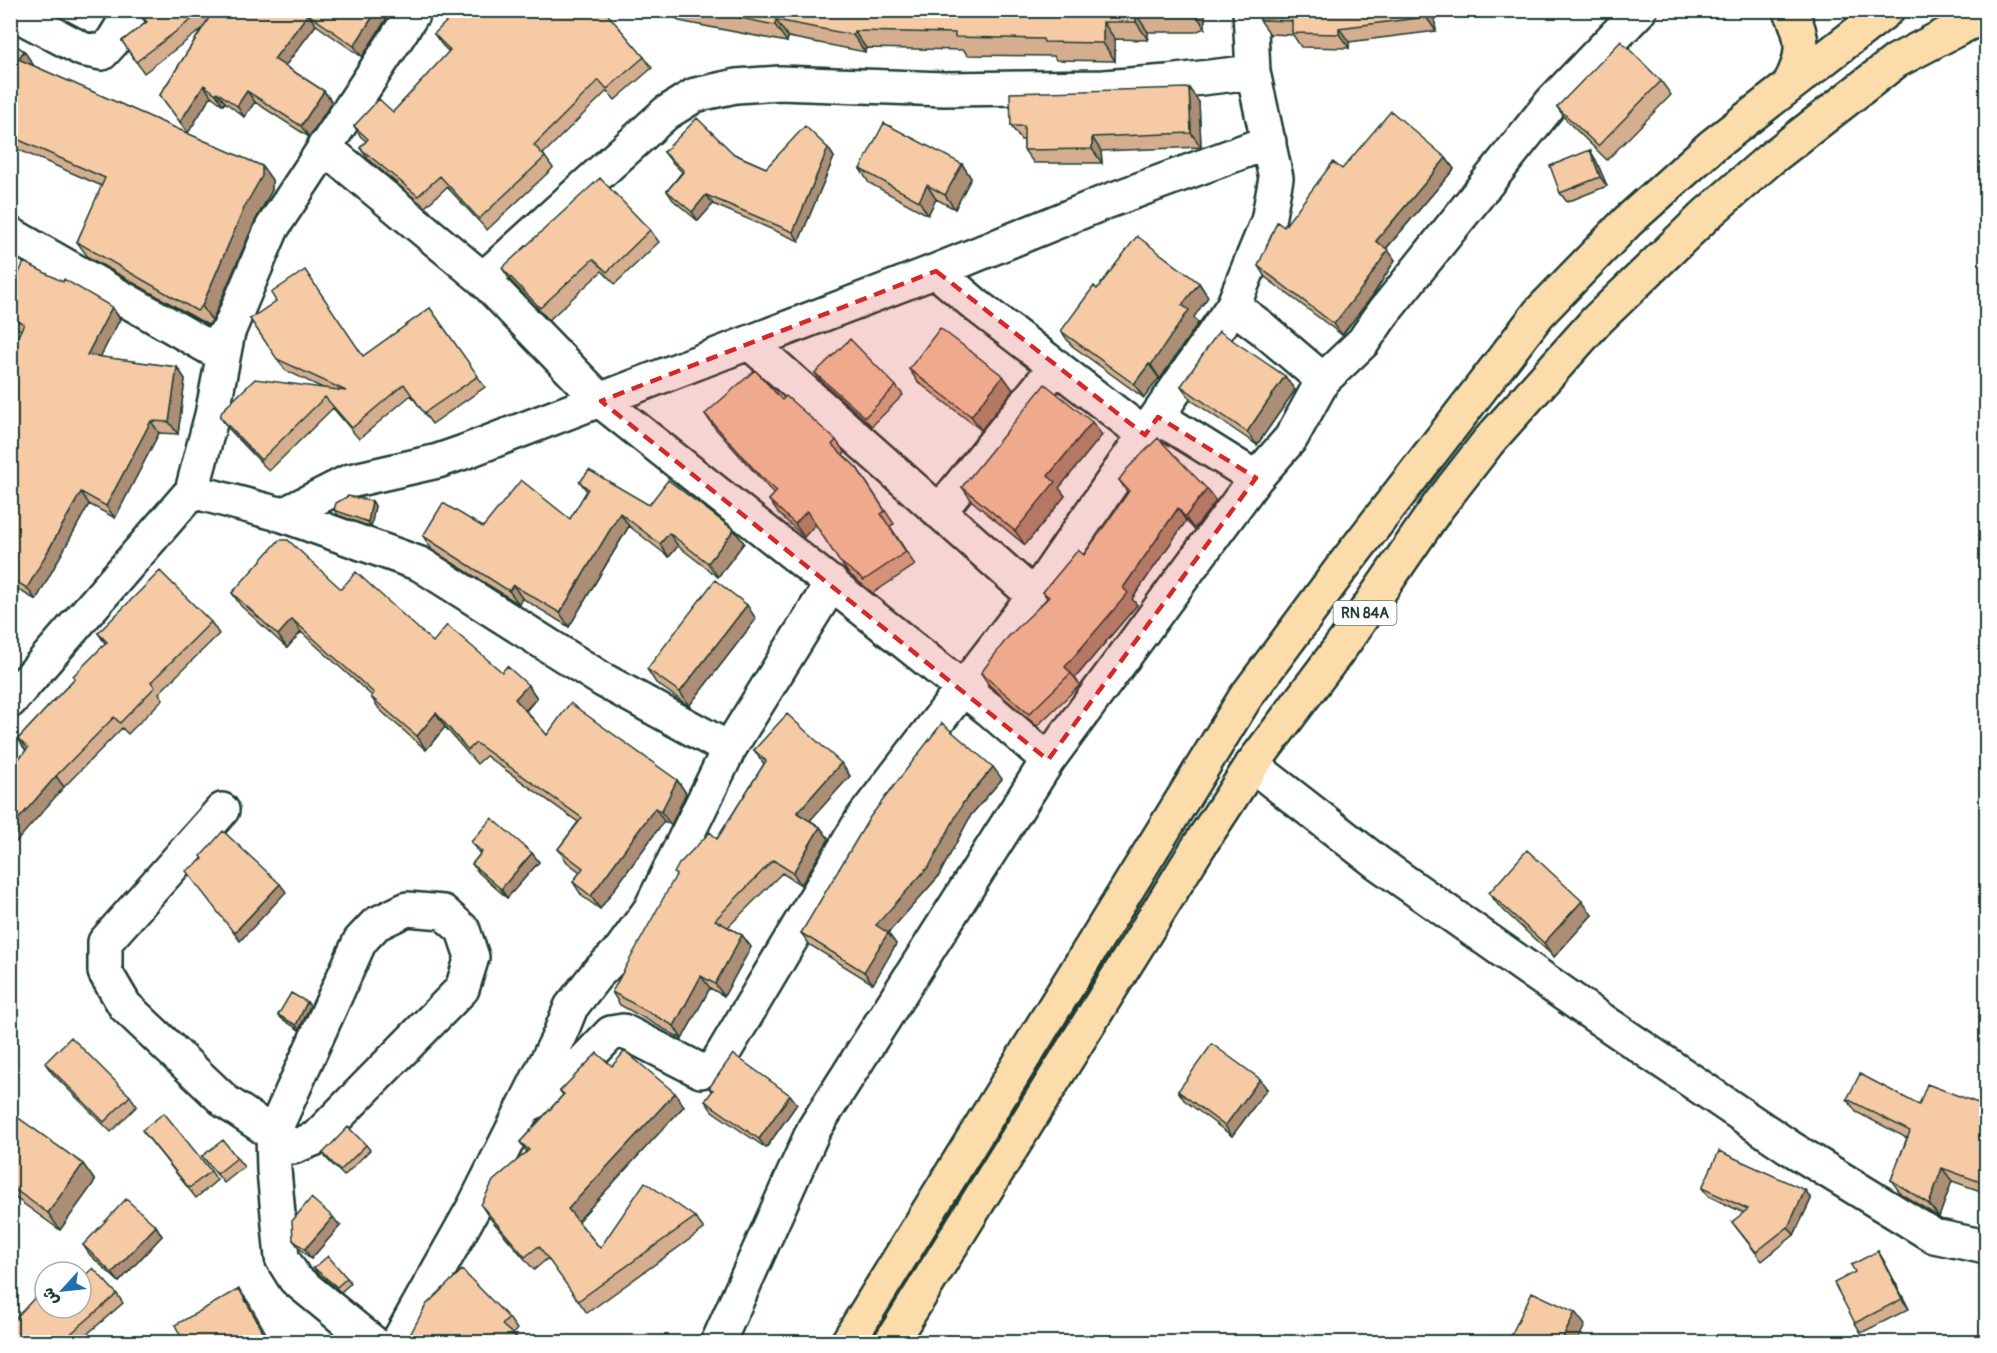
<svg xmlns="http://www.w3.org/2000/svg" width="1997" height="1353" font-family="Pangolin,'Playpen Sans Arabic',sans-serif">
<style>
.lines{fill:none;stroke-linecap:round;stroke-linejoin:round}
.minor-casing{stroke:#1f3d34;stroke-width:38}
.major-casing{stroke:#1f3d34;stroke-width:38}
.minor{stroke:#fff;stroke-width:33}
.major{stroke:#fddcac;stroke-width:33}
.wall{fill:#d4ae8e;stroke:#1f3d34;stroke-width:1.5}
.shaded-wall{fill:#ac8d74;stroke:#1f3d34;stroke-width:1.5}
.building{fill:#f6caa5;stroke:#1f3d34;stroke-width:1.5}
.marked{fill:#d62828;fill-opacity:0.2;stroke:#d62828;stroke-width:4.5;stroke-dasharray:12 8;stroke-linejoin:round}
.labels{text-anchor:middle;stroke-width:6;stroke-linejoin:round;paint-order:stroke}
.shield{fill:#fff;stroke:#627771;stroke-width:1.5}
.shield-label{font-size:15px;font-weight:bold;fill:#1f3d34}
</style>
<rect width="100%" height="100%" fill="#fff"/>
<filter id="ink" filterUnits="userSpaceOnUse"><feTurbulence type="fractalNoise" baseFrequency=".0167" numOctaves="2"/><feDisplacementMap in="SourceGraphic" scale="12" xChannelSelector="R" yChannelSelector="G"/><feConvolveMatrix kernelMatrix="1 2 1 2 8 2 1 2 1" color-interpolation-filters="sRGB"/></filter>
<g filter="url(#ink)">
<g class="lines">
<g class="minor-casing">
<path id="minor" d="M10,11L82,49L102,53L113,41L132,10
M324,147L483,279L601,401L989,709L1048,760
M10,234L210,348L228,332
M936,271L977,306L1145,435
M483,279L666,113L695,95L736,86L780,83L944,89L1104,87L1167,82L1253,72
M1233,306L1262,328L1323,380
M750,343L1034,596
M1158,417L1256,478
M192,491L283,515L420,564L603,680L729,749
M939,512L1056,366
M283,515L350,481L438,461L464,452L936,271L1103,203L1269,142
M10,701L192,491L212,415L228,332L272,228L415,10
M1252,765L1378,863L1587,1010L1789,1147L1934,1236L1986,1247
M222,810L105,942V972L125,1006L226,1102L293,1147L316,1138L462,989L472,957L463,930L443,912L407,909L376,924L360,941L273,1134L274,1170L282,1258L295,1279L372,1342
M524,1107L557,1089L611,1033L623,1031L701,1071L715,1067L863,818L1034,596L1233,306L1268,221L1276,178L1253,72L1250,10
M398,1342L475,1205L558,1039L571,1007L596,975L621,950L650,910L729,749L832,583
M718,1342L814,1129L1048,760L1256,478L1291,438L1323,380L1363,342L1383,313L1551,103L1640,10"/>
</g>
<g class="major-casing">
<path id="major" d="M1789,85C1805,57 1805,38 1790,10
M848,1342L1245,698L1341,569L1539,313L1628,221L1713,145L1887,10
M891,1342L1199,846L1252,765L1346,640L1439,505L1488,442L1596,321L1708,213L1769,160L1896,61L1965,25L1986,16"/>
</g>
<use href="#minor" class="minor"/>
<use href="#major" class="major"/>
</g>
<path class="wall" d="M139,10H392L362,57L316,25L285,66L324,91L332,102L309,137L255,102L244,117L225,102L223,105L211,96L188,133L160,95L202,29L144,73L122,41L146,23L138,12Z
M668,10H1205V28L1195,32H1148V40L1115,39V61L1056,60L1054,56L967,55L964,50L866,48L865,52L788,37L787,42L679,21Z
M1260,10H1433L1436,31L1349,42V48L1301,47L1293,35L1270,34L1260,20Z
M434,34L644,57L652,68L615,100L607,91L543,154L553,168L487,230L447,187L425,207L368,159L360,148L366,141L361,137L354,126L393,112L449,52L442,45Z
M10,41L24,51L34,66L262,166L272,180V190L255,221L212,321L208,325L88,257L77,242L102,186L10,146Z
M1661,81L1671,95L1607,160L1567,121L1557,107Z
M1199,102L1201,147L1101,151L1102,163H1034L1024,150V140H1021L1011,126Z
M828,148L834,157L799,241L713,204L698,221L673,200L667,191L682,172L671,161L664,152L734,154L766,168Z
M1446,158L1454,169L1386,249L1395,260L1373,295L1342,335L1265,277L1258,266L1284,227L1342,169Z
M1596,160L1607,186L1567,202L1560,193Z
M962,164L971,178L955,209L936,199L928,215L869,183L860,169Z
M650,230L659,242L615,284L602,271L549,320L510,280L502,268Z
M10,271L18,275L112,307L120,319L100,357L177,367L185,379L178,434L159,433L115,518L89,504L36,600L10,585V352L21,330L10,324Z
M1199,283L1208,297L1193,317L1198,323L1160,379L1159,378L1144,398L1071,345L1061,331L1097,289Z
M430,308L485,387L432,424L411,395L359,439L333,408L269,471L228,428L220,417L323,388L285,370L250,319L363,356Z
M909,369L1003,376L1013,390L981,430L918,382Z
M815,373L896,386L903,395L872,426L822,382Z
M1181,386L1295,390L1257,445L1191,400Z
M782,400L836,440L845,453L843,455L857,468L894,524L890,526L915,565L873,593L848,573L815,524L804,537L778,513L769,500L774,494L714,427L705,414Z
M1102,435L1059,488L1065,496L1025,545L972,501L962,487Z
M1119,480L1216,501L1194,529L1186,521L1132,599L1137,605L1075,678L1080,685L1037,726L989,685L981,673L1047,598L1043,592L1084,555L1128,493Z
M580,482L649,505L734,530L744,543L718,577L678,546L669,557L629,526L569,627L522,598L519,604L432,550L423,536L483,527L570,519L587,491Z
M372,501L375,506L371,527L338,515L334,510Z
M341,589L433,642L502,672L528,685L537,698L526,711L547,735L677,780L686,793L671,825L664,821L600,909L582,896L573,882L580,872L567,862L558,849L578,822L486,756L477,764L445,727L426,750L380,710L371,697L372,696L301,632L287,648L241,606L232,593Z
M756,619L689,706L656,683L647,669Z
M211,622L219,634L159,693L163,699L128,734L122,728L64,787L26,751L18,739L75,678L105,643L98,633Z
M754,750L841,763L850,776L810,820L820,827L829,839L801,885L782,873L728,927L742,935L751,947L724,996L710,988L682,1039L620,1005L612,992L717,839L764,764Z
M1002,779L971,815L938,877L888,933L896,944L873,984L810,945L801,933Z
M471,842L532,853L539,862L507,898L479,873L472,864L480,854Z
M10,873L18,884L10,891Z
M1489,893L1592,915L1554,957L1499,906Z
M307,1002L310,1006L299,1030L282,1019L278,1015Z
M45,1063L130,1096L137,1106L111,1132L52,1073Z
M612,1066L684,1106L578,1221L600,1248L695,1217L704,1229L587,1313L548,1258L534,1270L489,1217L481,1205L527,1152L520,1142L563,1095L560,1091Z
M709,1088L790,1095L797,1104L766,1148L712,1111L705,1101L712,1092Z
M1267,1089L1232,1136L1184,1100L1178,1091Z
M1847,1099L1919,1105L1986,1106V1193L1952,1181L1939,1217L1901,1194L1891,1180L1907,1138L1856,1112Z
M10,1112L83,1164L95,1181L60,1230L10,1194Z
M142,1130L211,1171L217,1180L196,1198Z
M366,1145L370,1150L344,1176L326,1158L323,1153Z
M202,1156L237,1158L244,1167L224,1183Z
M1702,1188L1805,1190L1811,1199L1794,1235L1762,1261L1732,1222L1744,1213L1708,1196Z
M156,1226L162,1236L119,1282L90,1255L83,1245Z
M340,1226L311,1259L300,1249L293,1240Z
M1878,1251L1884,1261L1909,1309L1861,1333L1855,1323V1272Z
M314,1268L347,1278L351,1283L341,1292L317,1273Z
M117,1294L123,1303L78,1342H10L45,1308Z
M509,1318L517,1329L513,1334L522,1342H417L411,1333Z"/>
<path class="shaded-wall" d="M377,10H392L362,57L354,46Z
M1193,10H1205V28Z
M1425,10H1433L1436,31L1426,17Z
M308,14L316,25L282,70L274,59Z
M1136,14L1148,32V40L1136,22Z
M776,20L788,37L787,42L775,25Z
M1103,22L1115,39V61L1103,43Z
M1339,28L1349,42V48L1339,34Z
M854,31L866,48L865,52L853,35Z
M24,51L34,66L18,59Z
M204,85L211,96L188,133L180,122Z
M1189,88L1199,102L1201,147L1191,133Z
M247,91L255,102L244,117L237,106Z
M324,91L332,102L309,137L301,126Z
M217,92L225,102L223,105L216,94Z
M1092,137L1101,151L1102,163L1092,149Z
M828,148L834,157L799,241L793,232Z
M1590,150L1596,160L1607,186L1600,177Z
M1446,158L1454,169L1383,252L1376,241Z
M962,164L971,178L955,209L945,195Z
M262,166L272,180V190L255,221L212,321L202,306Z
M927,185L936,199L928,215L919,201Z
M706,195L713,204L698,221L692,212Z
M1388,250L1395,260L1373,295L1342,335L1334,324Z
M1199,283L1208,297L1194,317L1198,323L1160,379L1151,365L1182,305Z
M112,307L120,319L95,367L87,355Z
M1149,364L1159,378L1144,398L1134,384Z
M177,367L185,379L178,434L169,422Z
M1003,376L1013,390L981,430L971,416Z
M1285,376L1295,390L1257,445L1247,432Z
M151,421L159,433L115,518L106,506Z
M1092,422L1102,435L1059,488L1065,496L1025,545L1015,531L1048,476Z
M1207,489L1216,501L1194,529L1185,517Z
M81,492L89,504L36,600L27,588Z
M372,501L375,506L371,527L368,522Z
M1178,508L1186,521L1132,599L1137,605L1075,678L1065,667L1123,588Z
M807,511L816,524L804,537L795,524Z
M620,513L629,526L569,627L560,613Z
M734,530L744,543L718,577L708,563Z
M669,533L678,546L669,557L660,544Z
M513,585L522,598L519,604L509,591Z
M747,605L756,619L689,706L680,692Z
M292,619L301,632L287,648L278,635Z
M528,685L537,698L524,712L515,699Z
M436,713L445,727L426,750L417,736Z
M841,763L850,776L806,825L797,813Z
M993,767L1002,779L971,815L938,877L888,933L896,944L873,984L864,972L876,925L963,803Z
M56,776L64,787L10,849V829Z
M677,780L686,793L671,825L661,812Z
M655,808L664,821L600,909L591,896Z
M820,827L829,839L801,885L793,873Z
M532,853L539,862L507,898L501,889Z
M280,884L286,892L240,941L234,933Z
M1582,901L1592,915L1554,957L1544,943Z
M742,935L751,947L724,996L715,984Z
M701,976L710,988L682,1039L674,1026Z
M307,1002L310,1006L299,1030L296,1025Z
M1260,1079L1267,1089L1232,1136L1225,1126Z
M675,1093L684,1106L577,1222L568,1209Z
M790,1095L797,1104L766,1148L759,1139Z
M83,1164L95,1181L60,1230L48,1213Z
M1942,1168L1952,1181L1939,1217L1929,1204Z
M1805,1190L1811,1199L1794,1235L1788,1227Z
M333,1217L340,1226L311,1259L305,1249Z
M156,1226L162,1236L119,1282L112,1273Z
M1878,1251L1884,1261L1909,1309L1902,1299Z
M12,1279L18,1288L10,1299V1280Z
M239,1289L249,1303L271,1342H269Z
M1575,1312L1585,1325L1577,1342H1561Z"/>
<path class="building" d="M139,10H204L136,62L122,41L147,22L138,12Z
M214,10H377L354,46L308,14L274,59L324,91L301,126L247,91L237,106L217,92L216,94L204,85L180,122L160,95Z
M458,10H604L644,57L607,89L599,80L534,145L545,157L479,219L440,176L418,196L360,148L368,139L354,126L379,99L393,112L450,50L434,34Z
M701,10H1192L1183,14H1136V22H1103V43L1044,42L1043,39L955,37V33L854,31L853,35L776,20L775,25Z
M1260,10H1425L1426,17L1339,28V34L1292,33V21L1260,20Z
M10,41L24,51L18,59L262,166V176L245,206L202,306L197,311L77,242L105,178L10,136Z
M1621,41L1661,81L1598,146L1557,107Z
M1189,88L1191,133L1092,137V149L1024,150V126H1011L1010,93Z
M1391,111L1446,158L1376,241L1388,250L1365,284L1334,324L1258,266L1277,222L1284,227L1333,162L1342,169Z
M697,118L734,154L766,168L805,126L828,148L793,232L706,195L692,212L667,191L684,171L664,152Z
M884,123L962,164L945,195L927,185L919,201L860,169Z
M1590,150L1600,177L1560,193L1550,166Z
M600,178L650,230L607,272L593,259L540,308L502,268Z
M1137,236L1199,283L1182,305L1189,310L1151,365L1149,364L1134,384L1061,331L1094,286L1097,289Z
M24,262L63,282L64,279L112,307L87,355L177,367L169,422L151,421L106,506L81,492L27,588L10,578V352L24,324L10,317V271L18,275Z
M305,270L363,356L430,308L478,376L424,413L404,384L352,428L325,397L261,460L220,417L222,411L255,379L346,391L277,359L250,319L276,301L271,293Z
M940,328L1003,376L971,416L909,369Z
M1219,331L1285,376L1247,432L1181,386Z
M850,339L896,386L865,417L815,373Z
M755,370L782,400L786,396L836,440L832,445L857,468L885,511L881,514L906,552L864,580L839,561L807,511L795,524L769,500L777,491L761,477L705,414Z
M1045,384L1092,422L1048,476L1055,482L1015,531L962,487Z
M1158,438L1207,489L1185,517L1178,508L1123,588L1128,593L1065,667L1071,673L1029,714L981,673L1008,637L1049,597L1043,592L1078,550L1084,555L1129,491L1119,480L1127,469Z
M589,470L649,505L668,480L734,530L708,563L669,533L660,544L620,513L560,613L513,585L509,591L423,536L443,503L483,527L521,480L570,519L588,489L580,482Z
M348,496L372,501L368,522L334,510L336,503Z
M279,540H288L341,589L356,572L433,642L447,625L502,672L507,666L528,685L515,699L547,735L570,703L677,780L661,812L655,808L591,896L573,882L583,868L558,849L582,818L476,743L468,750L436,713L417,736L371,697L374,693L292,619L278,635L232,593Z
M160,571L211,622L151,682L155,687L120,723L114,717L56,776L10,829V769L28,748L18,739L75,678L73,676L107,642L98,633Z
M715,580L747,605L680,692L647,669Z
M787,714L841,763L797,813L820,827L793,873L773,860L715,920L742,935L715,984L701,976L674,1026L612,992L676,875L674,873L679,864L710,832L717,839L766,761L754,750Z
M942,723L993,767L963,803L930,865L876,925L888,933L864,972L801,933L870,817Z
M492,818L532,853L501,889L472,864L482,852L471,842Z
M223,831L280,884L234,933L186,871L203,859L201,856Z
M1527,850L1582,901L1544,943L1489,893Z
M291,993L307,1002L296,1025L278,1015Z
M71,1037L130,1096L104,1122L45,1063Z
M1212,1044L1260,1079L1225,1126L1178,1091Z
M625,1051L675,1093L568,1209L600,1248L645,1182L695,1217L578,1301L539,1246L525,1257L481,1205L493,1181L529,1150L520,1142L564,1094L560,1091L597,1053L612,1066Z
M733,1054L790,1095L759,1139L705,1101L713,1090L709,1088Z
M1860,1074L1919,1105L1927,1084L1986,1106V1184L1942,1168L1929,1204L1891,1180L1910,1131L1847,1099Z
M10,1112L83,1164L48,1213L10,1186Z
M164,1113L211,1171L189,1188L142,1130Z
M348,1127L366,1145L340,1171L323,1153Z
M223,1140L237,1158L217,1174L202,1156Z
M1719,1151L1805,1190L1788,1227L1756,1252L1732,1222L1748,1209L1702,1188Z
M311,1198L333,1217L305,1249L293,1240L292,1221Z
M126,1199L156,1226L112,1273L83,1245Z
M1878,1251L1902,1299L1855,1323L1834,1283L1855,1272L1851,1265Z
M328,1256L347,1278L337,1287L314,1268Z
M93,1268L117,1294L61,1342H10V1324L45,1287V1308H81V1279Z
M462,1270L509,1318L502,1325L522,1342H420L411,1333L426,1305Z
M239,1289L269,1342H184L175,1325Z
M1532,1292L1575,1312L1561,1342H1508Z"/>
</g>
<path class="marked" d="M936,271L1145,435L1158,417L1256,478L1048,760L601,401Z"/>
<g class="labels">
<rect class="shield" x="1333.5" y="601" width="63" height="24" rx="4.5"/>
<g class="shield-label">
<text x="1365" y="618">RN 84A</text>
</g>
</g>
<rect width="1997" height="1353" fill="none" stroke="#fff" stroke-width="36"/>
<rect x="18" y="18" width="1961" height="1317" fill="none" stroke="#1f3d34" stroke-width="2" filter="url(#ink)"/>
<g transform="translate(63 1290) rotate(243)"><circle r="28" fill="#ffffff" stroke="#a5b1ae" stroke-width="1.5"/>
<path d="M0-4.5L10 22L0 15L-10 22Z" fill="#1f6fb2"/>
<text y="-9" font-size="16" font-weight="bold" text-anchor="middle" fill="#1f3d34">ش</text>
</g>
</svg>
